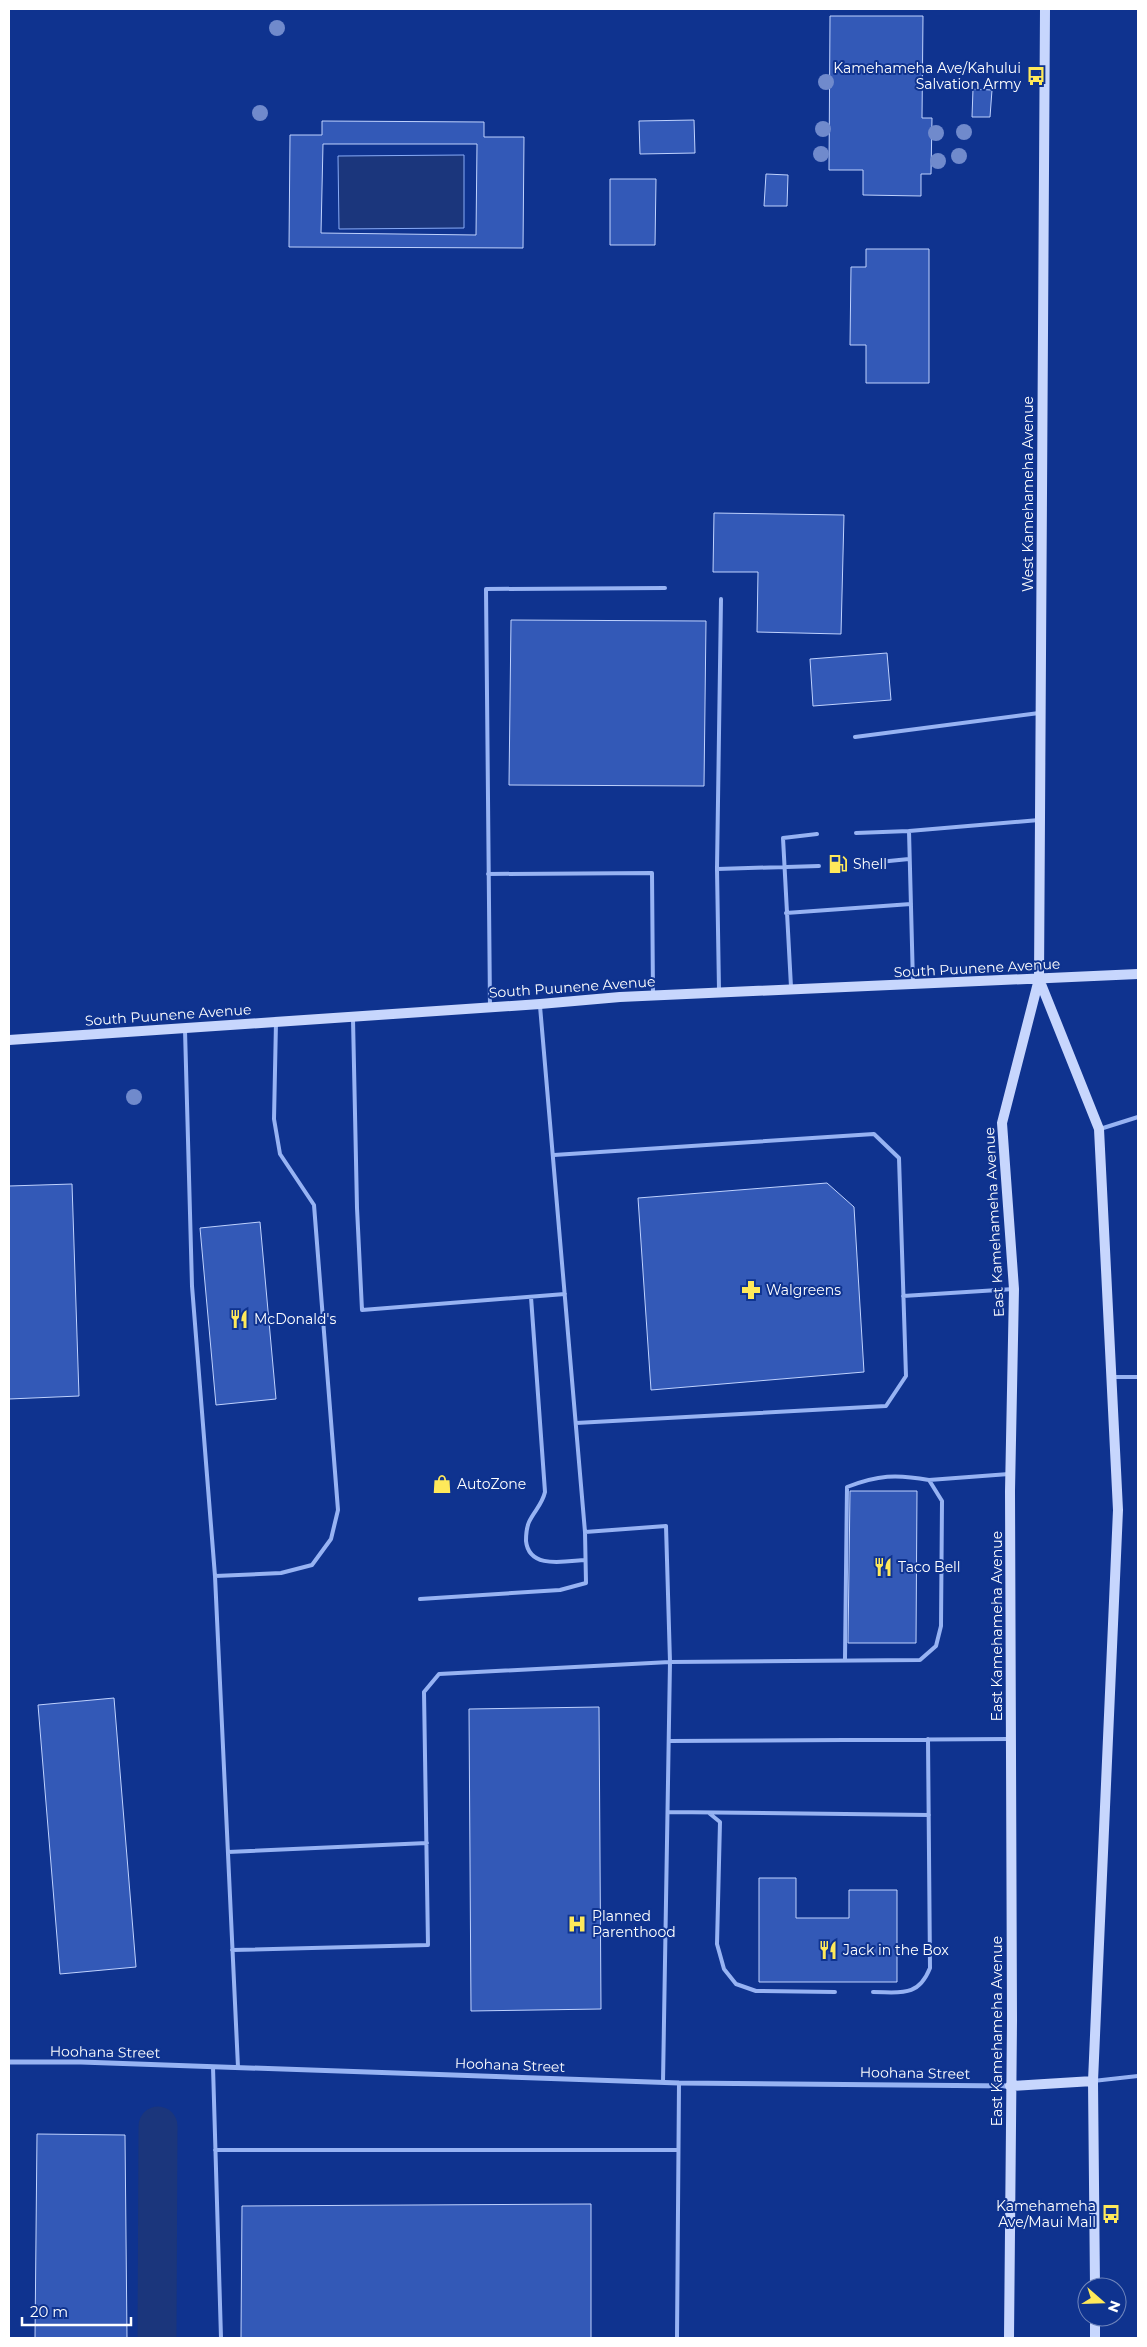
<svg xmlns="http://www.w3.org/2000/svg" width="1147" height="2347" font-family="Montserrat,sans-serif">
<style>
.water{fill:#1b367c;stroke:#88abf7}
.lines{fill:none;stroke-linecap:round;stroke-linejoin:round}
.canal{stroke:#1b367c;stroke-width:39}
.building{fill:#3359b7;stroke:#bfd2fe;fill-rule:evenodd}
.lane{stroke:#97b3f3;stroke-width:4}
.street{stroke:#97b3f3;stroke-width:5}
.secondary{stroke:#c7d6fd;stroke-width:10}
.tree{fill:#708acc}
.labels{text-anchor:middle;stroke-width:4;stroke-linejoin:round;paint-order:stroke}
.poi-label{font-size:14px;fill:#fff;stroke:#0f338f;text-anchor:start}
.street-label{font-size:14px;fill:#fff;stroke:#0f338f}
</style>
<rect width="100%" height="100%" fill="#0f338f"/>
<path class="water" d="M464,155V228L339,229L338,156Z"/>
<g class="lines">
<path class="canal" d="M157,2338L158,2126"/>
</g>
<path class="building" d="M830,16H923L922,118H932L931,174H921V196L863,195V170H829Z
M973,89L992,90L990,117H972Z
M694,120L695,153L640,154L639,121Z
M322,121L484,122V137H524L523,248L289,247L290,135H322ZM323,144H477L476,235L321,233Z
M766,174L788,175L787,206H764Z
M610,179H656L655,245H610Z
M866,249H929V383H866V345H850L851,267H866Z
M714,513L844,515L841,634L757,632L758,572H713Z
M511,620L706,621L704,786L509,785Z
M887,653L891,700L813,706L810,659Z
M827,1183L854,1207L864,1372L651,1390L638,1198Z
M72,1184L79,1396L9,1399V1186Z
M260,1222L276,1399L216,1405L200,1228Z
M850,1491H917L916,1643H848Z
M114,1698L136,1967L60,1974L38,1705Z
M599,1707L601,2009L471,2011L469,1709Z
M759,1878H796V1918H849V1890H897V1982H759Z
M37,2134L125,2135L127,2338H35Z
M591,2204V2338H241L242,2206Z"/>
<g class="lines">
<path class="lane" d="M855,737L1039,713
M856,833L909,831
M859,864L909,859
M717,869L819,866
M488,874L652,873L653,995
M786,913L911,904
M913,983L909,831L1039,820
M791,987L783,838L817,834
M719,990L717,869L721,599
M540,1006L585,1532L666,1526L670,1662L663,2082
M490,1007L486,589L665,588
M353,1019L357,1208L362,1310L565,1294
M185,1030L192,1286L215,1576L281,1573L312,1565L331,1539L338,1510L314,1205L280,1154L274,1119L276,1022
M1100,1129L1138,1117
M554,1155L874,1134L899,1158L906,1376L886,1406L576,1423
M903,1296L1014,1289
M531,1297L545,1492C542,1505 534,1511 529,1522C526,1529 526,1535 526,1541C529,1570 566,1561 585,1560
M1113,1377H1138
M929,1480L1009,1474
M215,1576L238,2067
M420,1599L560,1590L586,1583L585,1532
M669,1741L1009,1739
M668,1812L929,1815
M709,1813L720,1822L717,1944L724,1969L736,1984L756,1991L835,1992
M228,1852L427,1843
M232,1950L428,1945L424,1692L439,1674L670,1662L920,1660L936,1646L941,1626L942,1501L929,1480C896,1474 878,1475 847,1487L845,1659
M873,1992C900,1992 918,1998 930,1968L928,1739
M213,2067L221,2338
M1093,2081L1138,2076
M215,2150H678
M677,2338L679,2083"/>
<path class="street" d="M9,2062H81L679,2083L1010,2086"/>
<path class="secondary" d="M1039,979L1099,1129L1118,1510L1093,2081L1095,2287
M9,1040L540,1004L620,997L1138,974
M1010,2086L1093,2081
M1009,2338L1012,2020L1010,1491L1014,1289L1002,1123L1039,979L1045,9
M1095,2338V2317"/>
</g>
<g class="tree">
<circle cx="277" cy="28" r="8"/>
<circle cx="826" cy="82" r="8"/>
<circle cx="260" cy="113" r="8"/>
<circle cx="823" cy="129" r="8"/>
<circle cx="964" cy="132" r="8"/>
<circle cx="936" cy="133" r="8"/>
<circle cx="821" cy="154" r="8"/>
<circle cx="959" cy="156" r="8"/>
<circle cx="938" cy="161" r="8"/>
<circle cx="134" cy="1097" r="8"/>
</g>
<defs>
<g id="bus-bare" transform="scale(1.5)"><path d="M-5-6H5V4H4V6H2V4H-2V6H-4V4H-5ZM-3.5-4V0h7V-4ZM-3.5 1.2v1.5H-2V1.2ZM2 1.2v1.5H3.5V1.2Z" fill="#ffe95a" stroke="#0f338f" stroke-width="2.5" paint-order="stroke"/></g>
<g id="fuel-bare" transform="scale(1.5)"><path d="M-5.5-6h7V0h2V4h1.3V-2.5L3-4.5l.8-.8L6-3V5H2.5V1h-1V6h-7ZM-4.2-4.7v3.2H.2V-4.7Z" fill="#ffe95a" stroke="#0f338f" stroke-width="2.5" paint-order="stroke"/></g>
<g id="pharmacy-bare" transform="scale(1.5)"><path d="M-2-6h4v4h4v4h-4v4h-4v-4h-4v-4h4Z" fill="#ffe95a" stroke="#0f338f" stroke-width="2.5" paint-order="stroke"/></g>
<g id="restaurant-bare" transform="scale(1.5)"><path d="M-5-6h1v4h1v-4h1v4h1v-4h1v5L-1.5 .5V6h-2V.5L-5-1ZM5-6V6H3V1.5H1.5Q1.5-4 5-6Z" fill="#ffe95a" stroke="#0f338f" stroke-width="2.5" paint-order="stroke"/></g>
<g id="shop-bare" transform="scale(1.5)"><path d="M-5-2.5h2.3a2.7 3.5 0 0 1 5.4 0H5L5.5 6h-11ZM-1.5-2.5h3a1.5 2.3 0 0 0-3 0Z" fill="#ffe95a" stroke="#0f338f" stroke-width="2.5" paint-order="stroke"/></g>
<g id="hospital-bare" transform="scale(1.5)"><path d="M-5-5h3v3.5h4V-5h3V5h-3V1.5h-4V5h-3Z" fill="#ffe95a" stroke="#0f338f" stroke-width="2.5" paint-order="stroke"/></g>
</defs>
<g fill-rule="evenodd">
<use href="#bus-bare" x="1036" y="76"/>
<use href="#fuel-bare" x="838" y="864"/>
<use href="#pharmacy-bare" x="751" y="1290"/>
<use href="#restaurant-bare" x="239" y="1319"/>
<use href="#shop-bare" x="442" y="1484"/>
<use href="#restaurant-bare" x="883" y="1567"/>
<use href="#hospital-bare" x="577" y="1924"/>
<use href="#restaurant-bare" x="828" y="1950"/>
<use href="#bus-bare" x="1111" y="2214"/>
</g>
<g class="labels">
<g class="poi-label">
<text x="1021" y="73" text-anchor="end">Kamehameha Ave/Kahului<tspan x="1021" dy="16">Salvation Army</tspan></text>
<text x="853" y="869">Shell</text>
<text x="766" y="1295">Walgreens</text>
<text x="254" y="1324">McDonald's</text>
<text x="457" y="1489">AutoZone</text>
<text x="898" y="1572">Taco Bell</text>
<text x="592" y="1921">Planned<tspan x="592" dy="16">Parenthood</tspan></text>
<text x="843" y="1955">Jack in the Box</text>
<text x="1096" y="2211" text-anchor="end">Kamehameha<tspan x="1096" dy="16">Ave/Maui Mall</tspan></text>
</g>
<g class="street-label">
<text transform="translate(1028 494) rotate(-90)" y="5">West Kamehameha Avenue</text>
<text transform="translate(977 968) rotate(-3)" y="5">South Puunene Avenue</text>
<text transform="translate(572 987) rotate(-4)" y="5">South Puunene Avenue</text>
<text transform="translate(168 1015) rotate(-4)" y="5">South Puunene Avenue</text>
<text transform="translate(994 1222) rotate(-93)" y="5">East Kamehameha Avenue</text>
<text transform="translate(997 1626) rotate(-90)" y="5">East Kamehameha Avenue</text>
<text transform="translate(997 2031) rotate(-90)" y="5">East Kamehameha Avenue</text>
<text transform="translate(105 2052) rotate(1)" y="5">Hoohana Street</text>
<text transform="translate(510 2065) rotate(2)" y="5">Hoohana Street</text>
<text transform="translate(915 2073) rotate(1)" y="5">Hoohana Street</text>
</g>
</g>
<rect width="1147" height="2347" fill="none" stroke="#ffffff" stroke-width="20"/>
<g transform="translate(1102 2302) rotate(110)"><circle r="24" fill="#0f338f" stroke="#6f85bc"/>
<path d="M0-4L9 19L0 12L-9 19Z" fill="#ffe95a"/>
<text y="-8" font-size="14" font-weight="bold" text-anchor="middle" fill="#ffffff">N</text>
</g>
<path d="M22 2317v8h109v-8" fill="none" stroke="#ffffff" stroke-width="2.5"/>
<text x="30" y="2317" font-size="15" fill="#ffffff" stroke="#0f338f" stroke-width="4" paint-order="stroke">20 m</text>
</svg>
